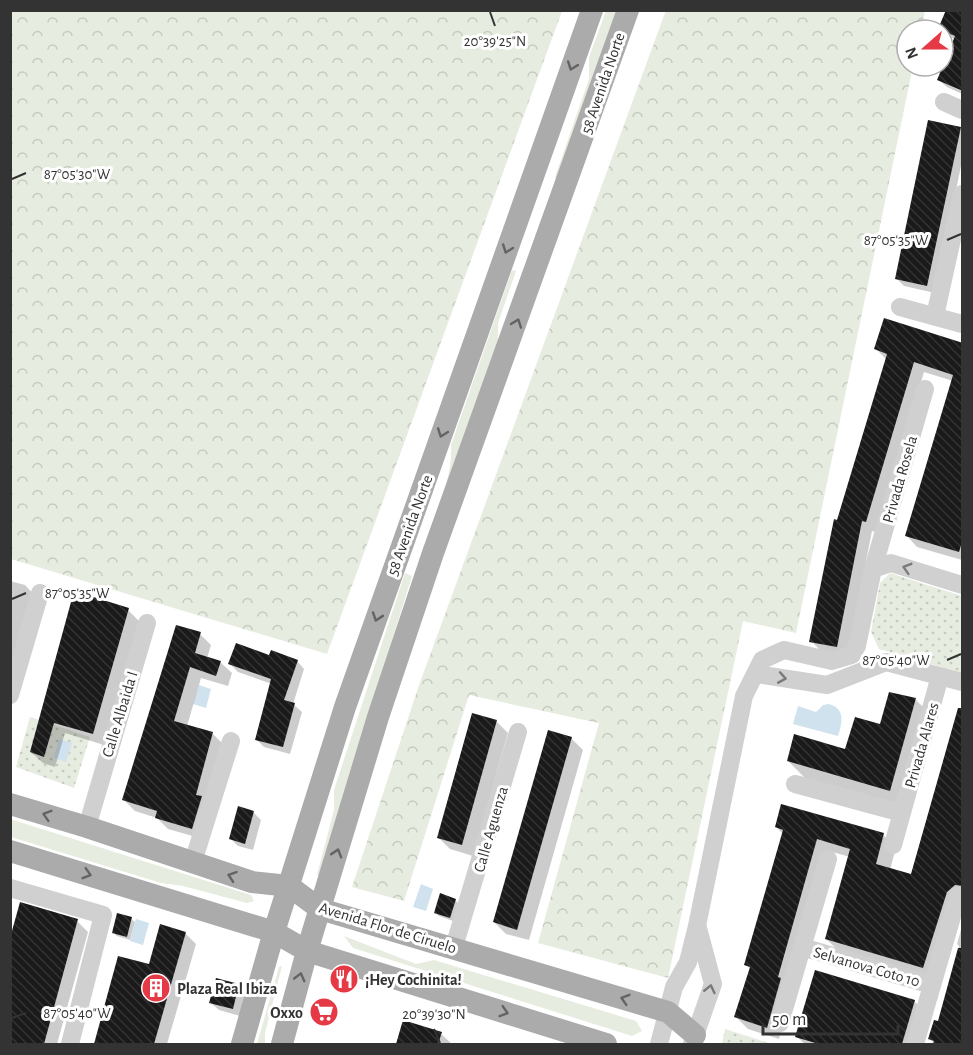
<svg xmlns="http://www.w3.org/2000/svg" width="973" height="1055" font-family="'Alegreya Sans',sans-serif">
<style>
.green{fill:#e6ecdf}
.forest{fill:url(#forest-crowns)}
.park{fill:url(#park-dots)}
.water{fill:#cfe2ee}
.shadow{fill:#0003}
.building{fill:url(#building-back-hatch)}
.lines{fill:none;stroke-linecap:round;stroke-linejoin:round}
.minor{stroke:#d0d0d0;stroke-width:18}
.major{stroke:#ababab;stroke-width:22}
.oneway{stroke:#636363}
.oneway2{stroke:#7a7a7a}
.ticks{fill:none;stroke:#333;stroke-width:2}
.labels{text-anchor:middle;stroke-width:6;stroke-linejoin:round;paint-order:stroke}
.street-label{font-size:16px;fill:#333;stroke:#fff}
.poi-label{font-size:16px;font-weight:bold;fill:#333;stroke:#fff;text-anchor:start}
.ticks-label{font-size:15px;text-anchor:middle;fill:#333;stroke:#fff;stroke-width:6;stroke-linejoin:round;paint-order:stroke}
</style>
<defs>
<pattern id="forest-crowns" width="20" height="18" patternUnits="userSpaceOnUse" patternTransform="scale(1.5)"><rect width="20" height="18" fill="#e6ecdf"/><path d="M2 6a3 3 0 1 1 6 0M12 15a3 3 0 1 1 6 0" fill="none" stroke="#c6cbc0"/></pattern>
<pattern id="park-dots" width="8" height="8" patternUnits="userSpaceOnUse" patternTransform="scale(1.5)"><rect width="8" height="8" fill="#e6ecdf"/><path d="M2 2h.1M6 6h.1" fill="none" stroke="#c6cbc0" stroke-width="1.8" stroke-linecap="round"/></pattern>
<pattern id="building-back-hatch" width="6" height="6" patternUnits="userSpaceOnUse" patternTransform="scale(1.5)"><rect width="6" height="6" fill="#1a1a1a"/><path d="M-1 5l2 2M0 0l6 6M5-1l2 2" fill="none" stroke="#333"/></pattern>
</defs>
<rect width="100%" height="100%" fill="#fff"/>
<path class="green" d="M606,11H617L558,180L555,177L589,79V57Z
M512,270L516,271L498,323V342L430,532C439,504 453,475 451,445Z
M405,573L412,576L319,876L317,875L334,810V790Z
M10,819L251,895L254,901L247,903L183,886L161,883L11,837Z
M344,936L416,964L434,960L636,1021L642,1031L632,1036L353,948Z
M282,966L265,1033V1044H257L279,967Z"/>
<path class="forest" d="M666,10L925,11L921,30H907V66H913L796,633L743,621L668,978L538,943L599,723L469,695L404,901L352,887L418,688Z
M10,11H562L327,654L11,559Z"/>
<path class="park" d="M890,573L962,596V673L879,649L871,632L880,583Z
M30,717L90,737L74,788L16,767Z
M725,1029L772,1044H722Z"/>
<path class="water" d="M199,685L211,689L206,708L193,704Z
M829,704C846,709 842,723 838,736L793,724L798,706L816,712L823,705Z
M59,739L72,743L66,762L54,758Z
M421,884L433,889L426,911L413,907Z
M136,919L149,923L143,945L130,941Z"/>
<path class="shadow" d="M962,10V94L947,87L939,80L955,39L947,36L943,30Z
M960,129L962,131V161L935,293L904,286L896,278Z
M962,345V560L917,547L907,536L953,381L924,372L876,532L872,531L847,657L822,652L811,641L838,522L887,360L876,349Z
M10,581L25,585L36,597L10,680Z
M128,610L139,621L104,745L65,733L55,767L43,763L31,752Z
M200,634L211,645L207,658L220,662L232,673L228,686L201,678L187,726L212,733L224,745L203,839L168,829L157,818L135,811L124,800Z
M270,657L297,661L304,669L293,704L302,712L290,754L264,747L257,740L272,684L238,672L230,664Z
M915,699L936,720L910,811L809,782L788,761L846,751Z
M962,717V894L936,979L839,951L826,939L850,857L829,851L779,1039L748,1029L736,1017L751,969L746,965L783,834L776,827L883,835L896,847L890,870L912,876Z
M496,721L508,733L473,856L450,849L438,837Z
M571,738L583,750L529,940L506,934L494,922Z
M253,812L261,820L253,850L238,846L231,839Z
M455,900L459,904L453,921L439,916L435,913Z
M131,919L135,922L130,940L117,936L113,933Z
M77,921L88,932L57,1044H10V962Z
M962,926V1044H934L930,1038L939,1023L959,946L957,944Z
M185,933L196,944L167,1044H96L119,958L150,966Z
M238,986L246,993L240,1016L219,1010L211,1003Z
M914,1001L922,1009L911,1044H805L797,1037Z
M404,1022L441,1034L452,1044H397Z"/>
<path class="building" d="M946,10H963V91L937,80L955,36L938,29Z
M928,120L961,127L927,286L895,279Z
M884,318L963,343V539L959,552L905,536L953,375L914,362L866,522L862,521L837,647L809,642L834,519L837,520L887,354L874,349Z
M74,591L129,608L93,734L54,723L44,757L30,752Z
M176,625L201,632L195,653L221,661L216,676L190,667L174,721L213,732L196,795L202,796L192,829L155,818L157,811L122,800Z
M236,643L269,655L271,650L298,660L284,700L295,703L283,747L255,740L271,679L228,664Z
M889,692L916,698L890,791L787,761L794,734L845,749L855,717L880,724Z
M958,708H963V886L955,885L947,892L923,968L825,939L850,849L817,839L778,977L781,978L767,1028L734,1017L750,967L744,965L783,830L775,827L781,804L884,833L876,864L911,874Z
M472,713L497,720L462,845L437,838Z
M548,730L572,737L517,930L493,922Z
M238,806L254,811L245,844L229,839Z
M440,893L456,899L450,918L434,913Z
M20,902L78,919L44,1044H10V938Z
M117,913L132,917L127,937L112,933Z
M160,924L186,932L154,1044H94L118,956L149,964Z
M958,948H963V1044H933L934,1041L928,1039L934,1020L938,1021Z
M815,970L915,1000L902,1044H819L795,1037Z
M216,978L239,984L233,1009L209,1003Z
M403,1020L442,1032L438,1044H396Z"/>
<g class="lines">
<path class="minor" d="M944,102L962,110
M900,307L962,324
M935,316L962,194
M873,569L925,389
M756,674L827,685L886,662L962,682
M10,695L40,593
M795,784L902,813
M87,827L147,623
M893,845L940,676
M193,862L231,741
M10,888L103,915L70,1044
M454,947L518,732
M802,947L932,985
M780,1023L828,859
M659,1044L674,987L688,962L697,926L744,696L762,660L784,650L832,661L852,655L857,646L873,569L891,563L962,585
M692,1044L713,984L698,928
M915,1044L958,896L962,897"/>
<path class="major" d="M10,804L87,827L252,882L289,886L320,909L668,1012L695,1035
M10,851L274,932L307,951L606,1044
M242,1044L274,932L345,707L592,10
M282,1044L307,951L378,717L433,553L628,10"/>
</g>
<defs><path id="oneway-chevron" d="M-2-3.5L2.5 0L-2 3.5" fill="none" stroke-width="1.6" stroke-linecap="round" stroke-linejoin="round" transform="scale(1.5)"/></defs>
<g class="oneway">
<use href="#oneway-chevron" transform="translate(572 66) rotate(110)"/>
<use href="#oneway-chevron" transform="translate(507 249) rotate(110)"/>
<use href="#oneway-chevron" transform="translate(517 323) rotate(-70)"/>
<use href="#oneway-chevron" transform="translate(442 433) rotate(110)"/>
<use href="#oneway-chevron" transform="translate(377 617) rotate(109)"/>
<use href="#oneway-chevron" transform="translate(47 815) rotate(-163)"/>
<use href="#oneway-chevron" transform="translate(337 853) rotate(-73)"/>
<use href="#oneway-chevron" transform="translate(87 874) rotate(17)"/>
<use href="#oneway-chevron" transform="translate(232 876) rotate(-161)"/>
<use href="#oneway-chevron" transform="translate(300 977) rotate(-75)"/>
<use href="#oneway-chevron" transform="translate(625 999) rotate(-163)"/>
<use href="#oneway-chevron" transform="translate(504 1012) rotate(17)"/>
</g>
<g class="oneway2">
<use href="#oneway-chevron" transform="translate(907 568) rotate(-163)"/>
<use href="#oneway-chevron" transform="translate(782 678) rotate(10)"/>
<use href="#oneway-chevron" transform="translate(710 989) rotate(-77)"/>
</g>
<path class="ticks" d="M490,12L495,26M12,179L26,173M947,240L961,234M12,599L26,593M947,660L961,654M12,1018L26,1013M434,1029L440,1043"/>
<defs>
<g id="restaurant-disc" transform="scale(1.5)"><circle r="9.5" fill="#e63946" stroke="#fff"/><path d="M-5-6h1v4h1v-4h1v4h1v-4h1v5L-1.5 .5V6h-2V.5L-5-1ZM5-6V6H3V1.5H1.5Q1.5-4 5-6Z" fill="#fff"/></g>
<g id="building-disc" transform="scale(1.5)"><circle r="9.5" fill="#e63946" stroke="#fff"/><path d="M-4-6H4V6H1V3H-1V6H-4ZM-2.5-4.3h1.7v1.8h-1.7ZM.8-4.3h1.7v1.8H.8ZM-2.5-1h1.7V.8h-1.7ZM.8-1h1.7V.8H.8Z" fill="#fff"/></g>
<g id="supermarket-disc" transform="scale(1.5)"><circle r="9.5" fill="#e63946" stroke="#fff"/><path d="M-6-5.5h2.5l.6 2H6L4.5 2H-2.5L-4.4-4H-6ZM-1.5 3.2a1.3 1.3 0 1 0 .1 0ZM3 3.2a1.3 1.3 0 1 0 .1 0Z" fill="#fff"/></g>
</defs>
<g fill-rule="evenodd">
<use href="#restaurant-disc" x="344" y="979"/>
<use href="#building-disc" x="156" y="988"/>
<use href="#supermarket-disc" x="324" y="1012"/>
</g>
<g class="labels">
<g class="street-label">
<text transform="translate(602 83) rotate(-71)" y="6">58 Avenida Norte</text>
<text transform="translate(899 479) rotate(-74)" y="6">Privada Rosela</text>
<text transform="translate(409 525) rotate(-70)" y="6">58 Avenida Norte</text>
<text transform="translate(119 714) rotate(-73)" y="6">Calle Albaida I</text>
<text transform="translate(921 745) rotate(-74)" y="6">Privada Alares</text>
<text transform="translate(490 829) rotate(-74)" y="6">Calle Aguenza</text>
<text transform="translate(388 927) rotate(17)" y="6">Avenida Flor de Ciruelo</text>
<text transform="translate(867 966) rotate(16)" y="6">Selvanova Coto 10</text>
</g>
<g class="poi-label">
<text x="365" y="985">¡Hey Cochinita!</text>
<text x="177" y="994">Plaza Real Ibiza</text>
<text x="303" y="1018" text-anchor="end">Oxxo</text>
</g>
</g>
<g class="ticks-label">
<text x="495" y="46">20°39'25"N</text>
<text x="77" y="179">87°05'30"W</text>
<text x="896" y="245">87°05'35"W</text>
<text x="77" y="598">87°05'35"W</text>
<text x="896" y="665">87°05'40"W</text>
<text x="77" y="1018">87°05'40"W</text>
<text x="434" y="1019">20°39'30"N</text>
</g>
<rect width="973" height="1055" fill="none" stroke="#333333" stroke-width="24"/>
<g transform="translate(925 48) rotate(249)"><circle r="28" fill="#ffffff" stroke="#adadad" stroke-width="1.5"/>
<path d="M0-4.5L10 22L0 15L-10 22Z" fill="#e63946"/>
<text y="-9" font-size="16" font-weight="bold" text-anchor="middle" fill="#333333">N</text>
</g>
<path d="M763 1025v9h135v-9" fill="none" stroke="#333333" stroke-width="3"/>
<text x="772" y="1025" font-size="18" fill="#333333" stroke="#ffffff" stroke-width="4.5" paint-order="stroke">50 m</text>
</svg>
